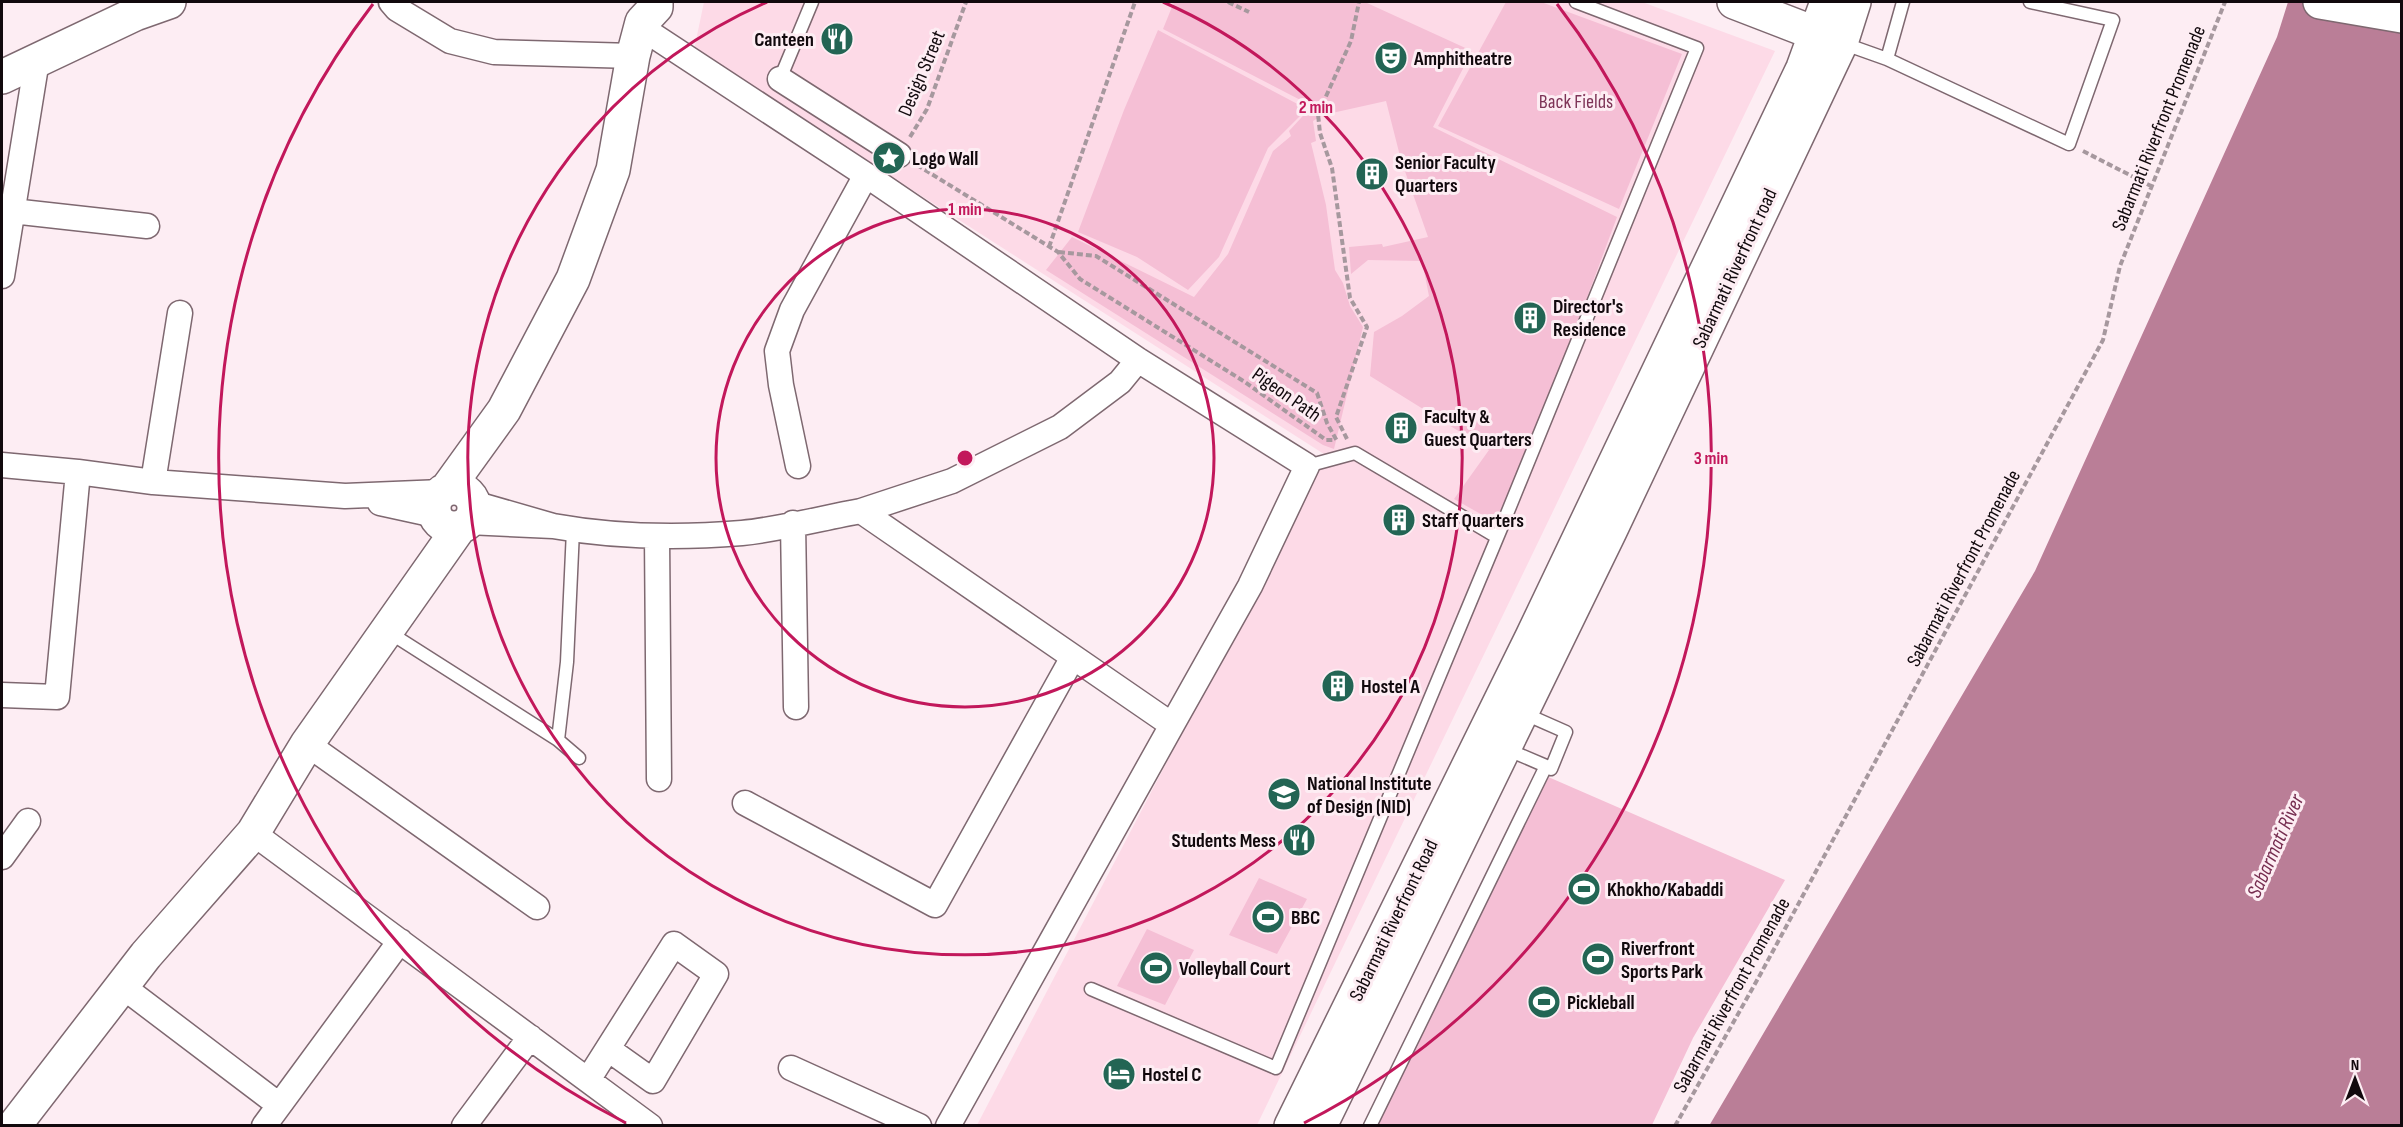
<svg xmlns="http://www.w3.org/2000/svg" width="2403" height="1127" font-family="'Sofia Sans Condensed',sans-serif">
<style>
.built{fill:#fddae7}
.green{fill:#f5bfd5}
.water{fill:#ba7e97}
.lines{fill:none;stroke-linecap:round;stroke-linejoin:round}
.lane-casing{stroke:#7e6870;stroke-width:15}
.street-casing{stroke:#7e6870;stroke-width:27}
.secondary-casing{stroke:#7e6870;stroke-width:36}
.primary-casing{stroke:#7e6870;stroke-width:36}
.path{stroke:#a6989e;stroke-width:4;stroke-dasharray:6 3;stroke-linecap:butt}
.lane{stroke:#fff;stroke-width:12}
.street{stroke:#fff;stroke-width:24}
.secondary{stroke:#fff;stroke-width:33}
.primary{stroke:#fff;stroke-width:33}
.ring{fill:none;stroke:#c2185b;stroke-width:3}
.labels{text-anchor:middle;stroke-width:6;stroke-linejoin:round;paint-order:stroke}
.poi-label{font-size:20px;font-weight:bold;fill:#11090d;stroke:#fdedf3;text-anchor:start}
.street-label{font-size:20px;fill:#11090d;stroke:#fdedf3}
.park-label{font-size:20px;fill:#7e3457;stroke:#fdedf3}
.water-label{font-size:21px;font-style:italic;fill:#762d50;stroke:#fdedf3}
.centre{fill:#c2185b;stroke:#fdedf3;stroke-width:3}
.ring-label{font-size:18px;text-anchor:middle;font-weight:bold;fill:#c2185b;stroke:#fdedf3;stroke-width:6;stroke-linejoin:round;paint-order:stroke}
</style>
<rect width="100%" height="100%" fill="#fdedf3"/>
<path class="built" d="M704,2H1642L1775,51L1257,1125H977L1327,456L694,50Z"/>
<path class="green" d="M1174,2H1367V3L1472,51L1433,127L1617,217L1502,526L1454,499L1489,450L1370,376L1374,332L1402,316L1429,296L1422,261L1368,260L1351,274L1349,247L1382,244L1383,247L1428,237L1401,160L1386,101L1323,115L1313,121L1316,141L1311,143L1326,205L1335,270L1343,283L1350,306L1363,327L1334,449L1323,445L1046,270L1072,237L1194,297L1228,254L1273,151L1291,136L1289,131L1312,106L1163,29Z
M1506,2H1541L1682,54L1619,209L1438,126Z
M1158,30L1307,109L1268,148L1219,257L1188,290L1137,257L1078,232L1124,110Z
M1546,776L1785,880L1693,1038L1652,1125L1376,1126Z
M1259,878L1307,899L1277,954L1229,935Z
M1147,929L1194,950L1165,1005L1117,986Z"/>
<path class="water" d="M2288,2H2401V1125L1709,1126L2035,571L2277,37Z"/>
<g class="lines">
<g class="lane-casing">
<path id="lane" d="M1842,43L1887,59L2069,144L2113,20L2030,2
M1887,59L1903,2
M780,79L812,2
M1307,466L1355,453L1497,537
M387,631L558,740L579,758
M1523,713L1566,732L1551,769L1546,766
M558,740L567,662L573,530
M1091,989L1276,1068L1502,526L1697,48L1576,2
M1370,1126L1546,766L1504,748"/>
</g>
<g class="street-casing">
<path id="street" d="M391,2L397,9L450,41L494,52L633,56
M642,28L866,175L1138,360L1307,466L1250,586L1172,725
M780,79L899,155
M12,211L147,226
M2,276L37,60
M2,465L78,472L153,482L345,496L442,492
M798,466L781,385L777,351L792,310L866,175
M153,482L180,313
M380,503L435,515
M861,511L952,481L1060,427L1120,382L1138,360
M468,522L553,526L473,503
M793,523L796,707
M553,526C614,537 681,538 742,533C782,529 822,518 861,511L1172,725L948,1126
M657,536L659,779
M2,695L57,697L78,472
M307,744L537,907
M745,803L935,905L1073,657
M253,833L650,1126
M2,857L28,821
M122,986L279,1105
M791,1068L919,1126
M588,1080L674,944L716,974L653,1081L608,1049
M264,1126L400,941
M464,1126L530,1037"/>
</g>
<g class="secondary-casing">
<path id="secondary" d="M1734,2L1835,41
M2,77L135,14L169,2
M434 508a20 20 0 1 1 40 0a20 20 0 1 1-40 0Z
M447,489L504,410L573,279L613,170L633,56L642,22L656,7V2
M14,1126L146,955L253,833L307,744L459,528
M1291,1126L1532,637L1803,68L1827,2
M1320,1126L1610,531L1841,43L1854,2"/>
</g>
<g class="primary-casing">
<path id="primary" d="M2320,2L2402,16"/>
</g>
<path class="path" d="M1228,2L1249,12
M910,137L927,109L966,2
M2083,151L2151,186
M917,165L1058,252L1080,279L1245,382L1326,440H1335
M1049,247L1135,2
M1059,252L1096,256L1317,393L1327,423L1337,441
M1347,439L1336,417L1367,327L1350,298L1332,168L1320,133L1318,114L1351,41L1359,2
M1675,1126L1760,975L2103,340L2120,266L2225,2"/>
<use href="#lane" class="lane"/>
<use href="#street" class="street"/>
<use href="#secondary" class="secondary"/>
<use href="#primary" class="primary"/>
</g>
<g class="ring">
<circle cx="965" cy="458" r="249"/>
<path d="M1163 2A497 497 0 1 1 767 2"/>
<path d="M626 1123A746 746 0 0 1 373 4M1557 4A746 746 0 0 1 1304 1123"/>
</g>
<defs>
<g id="restaurant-disc" transform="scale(1.725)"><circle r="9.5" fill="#236554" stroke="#fdedf3"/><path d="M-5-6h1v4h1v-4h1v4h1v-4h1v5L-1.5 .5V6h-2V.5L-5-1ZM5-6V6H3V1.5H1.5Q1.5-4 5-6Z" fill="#fff"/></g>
<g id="theatre-disc" transform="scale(1.725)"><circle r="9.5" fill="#236554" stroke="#fdedf3"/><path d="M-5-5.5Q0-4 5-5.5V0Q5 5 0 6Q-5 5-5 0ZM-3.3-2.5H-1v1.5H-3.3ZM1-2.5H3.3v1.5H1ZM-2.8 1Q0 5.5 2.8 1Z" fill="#fff"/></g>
<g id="sight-disc" transform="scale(1.725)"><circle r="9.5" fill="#236554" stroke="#fdedf3"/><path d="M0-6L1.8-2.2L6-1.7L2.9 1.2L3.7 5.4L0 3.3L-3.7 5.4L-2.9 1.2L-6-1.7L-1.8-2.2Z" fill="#fff"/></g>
<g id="building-disc" transform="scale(1.725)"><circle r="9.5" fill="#236554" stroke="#fdedf3"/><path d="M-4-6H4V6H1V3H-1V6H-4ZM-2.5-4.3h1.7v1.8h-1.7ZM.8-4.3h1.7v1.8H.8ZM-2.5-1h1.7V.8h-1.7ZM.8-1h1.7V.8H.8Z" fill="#fff"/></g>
<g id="university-disc" transform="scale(1.725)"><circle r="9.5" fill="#236554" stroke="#fdedf3"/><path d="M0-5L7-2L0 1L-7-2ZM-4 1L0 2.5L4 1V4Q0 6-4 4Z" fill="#fff"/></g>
<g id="stadium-disc" transform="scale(1.725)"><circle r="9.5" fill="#236554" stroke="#fdedf3"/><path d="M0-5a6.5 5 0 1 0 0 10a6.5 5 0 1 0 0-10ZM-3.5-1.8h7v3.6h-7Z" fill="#fff"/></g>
<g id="hotel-disc" transform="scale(1.725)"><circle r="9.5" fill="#236554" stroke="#fdedf3"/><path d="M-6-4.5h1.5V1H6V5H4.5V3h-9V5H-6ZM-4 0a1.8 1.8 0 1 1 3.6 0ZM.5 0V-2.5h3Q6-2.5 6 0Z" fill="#fff"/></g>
</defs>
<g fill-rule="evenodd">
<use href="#restaurant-disc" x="837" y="39"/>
<use href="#theatre-disc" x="1391" y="58"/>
<use href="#sight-disc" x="889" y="158"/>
<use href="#building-disc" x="1372" y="174"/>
<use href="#building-disc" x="1530" y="318"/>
<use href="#building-disc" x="1401" y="428"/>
<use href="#building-disc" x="1399" y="520"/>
<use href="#building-disc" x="1338" y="686"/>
<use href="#university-disc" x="1284" y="794"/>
<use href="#restaurant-disc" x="1299" y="840"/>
<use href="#stadium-disc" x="1584" y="889"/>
<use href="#stadium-disc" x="1268" y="917"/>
<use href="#stadium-disc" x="1598" y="959"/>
<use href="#stadium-disc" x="1156" y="968"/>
<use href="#stadium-disc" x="1544" y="1002"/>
<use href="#hotel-disc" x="1119" y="1074"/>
</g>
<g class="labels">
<g class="poi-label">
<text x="814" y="46" text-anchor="end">Canteen</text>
<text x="1414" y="65">Amphitheatre</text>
<text x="912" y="165">Logo Wall</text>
<text x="1395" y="169">Senior Faculty<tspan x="1395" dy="23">Quarters</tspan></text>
<text x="1553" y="313">Director's<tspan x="1553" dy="23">Residence</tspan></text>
<text x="1424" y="423">Faculty &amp;<tspan x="1424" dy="23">Guest Quarters</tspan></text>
<text x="1422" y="527">Staff Quarters</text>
<text x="1361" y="693">Hostel A</text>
<text x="1307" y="790">National Institute<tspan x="1307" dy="23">of Design (NID)</tspan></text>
<text x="1276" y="847" text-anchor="end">Students Mess</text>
<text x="1607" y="896">Khokho/Kabaddi</text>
<text x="1291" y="924">BBC</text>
<text x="1621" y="955">Riverfront<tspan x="1621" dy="23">Sports Park</tspan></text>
<text x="1179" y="975">Volleyball Court</text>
<text x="1567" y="1009">Pickleball</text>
<text x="1142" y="1081">Hostel C</text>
</g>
<g class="street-label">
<text transform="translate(921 73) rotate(-67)" y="7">Design Street</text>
<text transform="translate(2158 128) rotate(-68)" y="7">Sabarmati Riverfront Promenade</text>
<text transform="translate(1734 268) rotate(-65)" y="7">Sabarmati Riverfront road</text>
<text transform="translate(1287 394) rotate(35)" y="7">Pigeon Path</text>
<text transform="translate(1963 568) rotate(-62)" y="7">Sabarmati Riverfront Promenade</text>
<text transform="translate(1393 920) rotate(-64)" y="7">Sabarmati Riverfront Road</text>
<text transform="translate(1731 995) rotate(-61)" y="7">Sabarmati Riverfront Promenade</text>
</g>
<g class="park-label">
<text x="1576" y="108">Back Fields</text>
</g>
<g class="water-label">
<text transform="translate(2275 846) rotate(-66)" y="7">Sabarmati River</text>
</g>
</g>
<circle cx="965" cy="458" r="9" class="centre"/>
<g class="ring-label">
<text x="1316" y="113">2 min</text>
<text x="965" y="215">1 min</text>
<text x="1711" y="464">3 min</text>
</g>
<rect width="2403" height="1127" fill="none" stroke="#11090d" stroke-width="6"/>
<g transform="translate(2355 1079)" stroke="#fdedf3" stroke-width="4.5" paint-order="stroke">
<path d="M0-4.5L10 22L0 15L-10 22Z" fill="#11090d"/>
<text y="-9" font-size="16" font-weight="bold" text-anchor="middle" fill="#11090d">N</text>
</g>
</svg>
